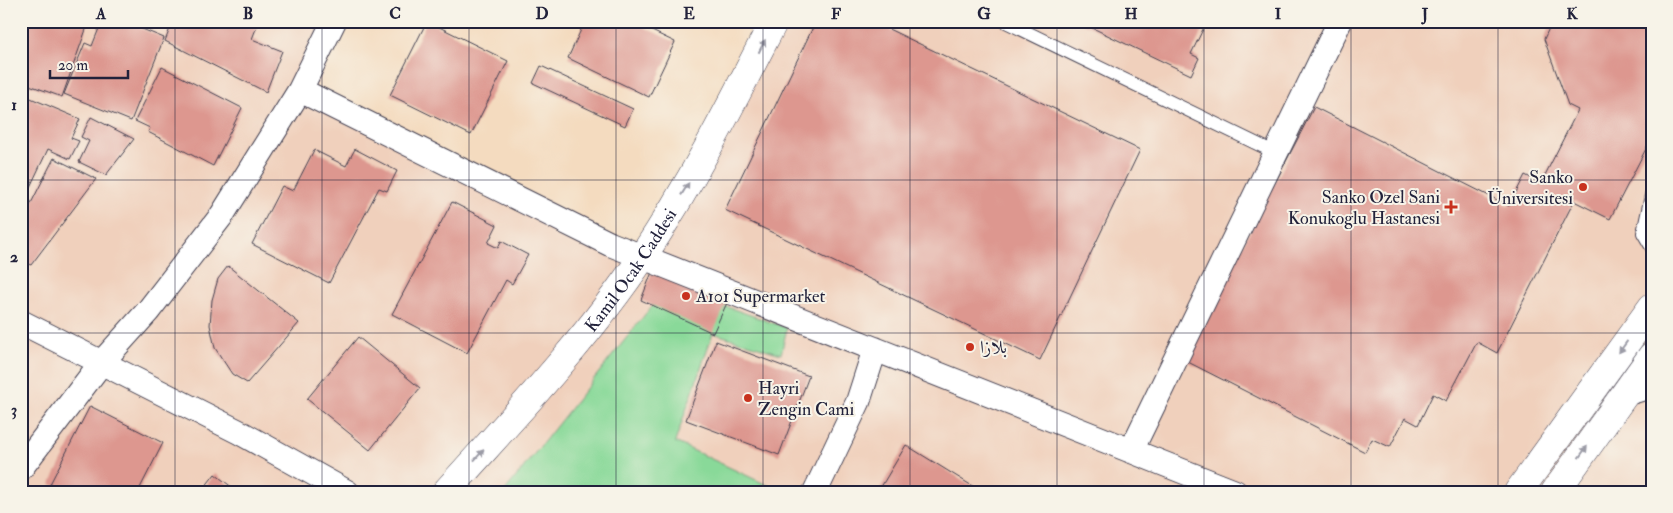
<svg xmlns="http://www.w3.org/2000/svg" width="1673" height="513" font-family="'IM FELL Double Pica',Amiri,serif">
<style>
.built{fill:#f0d0bc}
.green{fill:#89d999;stroke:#567e6a}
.building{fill:#dd978f}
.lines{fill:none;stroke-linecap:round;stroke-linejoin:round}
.lane-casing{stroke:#423e4f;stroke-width:14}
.street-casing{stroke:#423e4f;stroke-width:26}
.secondary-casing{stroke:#423e4f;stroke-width:29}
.lane{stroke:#fff;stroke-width:12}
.street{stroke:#fff;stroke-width:24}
.secondary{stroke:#fff;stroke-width:28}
.oneway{fill:#9c9ca7}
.grid{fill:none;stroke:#22223b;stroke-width:1;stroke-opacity:0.55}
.poi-dot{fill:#c8321e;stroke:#f7f3e8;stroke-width:2}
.labels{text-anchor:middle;stroke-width:4;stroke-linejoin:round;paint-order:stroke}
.poi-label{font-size:18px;fill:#22223b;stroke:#f7f3e8;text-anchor:start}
.street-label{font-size:18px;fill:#22223b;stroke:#f7f3e8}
.neatline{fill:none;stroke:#22223b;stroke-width:2}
.grid-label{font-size:16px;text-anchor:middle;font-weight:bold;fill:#22223b}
</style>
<rect width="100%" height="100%" fill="#f7f3e8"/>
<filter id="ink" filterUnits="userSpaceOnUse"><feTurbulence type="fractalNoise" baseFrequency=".02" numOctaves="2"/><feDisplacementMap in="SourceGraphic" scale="10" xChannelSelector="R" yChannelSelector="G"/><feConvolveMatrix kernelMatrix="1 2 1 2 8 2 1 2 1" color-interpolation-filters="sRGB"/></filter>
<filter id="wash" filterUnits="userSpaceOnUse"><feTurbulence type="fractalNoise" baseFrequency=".0096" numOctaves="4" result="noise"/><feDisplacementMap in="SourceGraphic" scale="20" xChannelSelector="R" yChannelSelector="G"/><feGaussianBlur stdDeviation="1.12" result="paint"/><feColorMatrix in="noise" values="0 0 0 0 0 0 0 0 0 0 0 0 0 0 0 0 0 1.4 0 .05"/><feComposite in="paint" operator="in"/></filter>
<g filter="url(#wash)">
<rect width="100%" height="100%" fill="#f4dbbf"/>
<path class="built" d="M21,21H346L309,104L647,255L768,21H1652V492H21Z"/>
<path class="green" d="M685,292L787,328L781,354L713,333L675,442L782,492H504L651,307Z"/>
<g id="blocks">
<path class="building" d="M21,21H89L62,97L21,82Z
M102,21H123L164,38L131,121L64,94L85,43L92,46Z
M173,21H259L252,39L282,51L266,92L165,41Z
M427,21L508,61L471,135L390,95Z
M585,21H631L675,42L649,97L568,58Z
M816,21H872L1140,150L1040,360L725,210Z
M1078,21H1207L1191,54L1199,58L1191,75Z
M1536,21H1652V137L1610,219L1574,201L1497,353L1477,342L1446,401L1433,394L1418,425L1405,418L1390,447L1372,439L1365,452L1184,360L1314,107L1509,206L1525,175L1541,183L1578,110L1568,105L1544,39L1549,28Z
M541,66L633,109L625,126L533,83Z
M162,67L242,108L213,166L148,132L150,128L135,121Z
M21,94L80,119L71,138L79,141L70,159L48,149L21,206Z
M91,117L134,139L106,175L79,162L89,141L81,137Z
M355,149L397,171L387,191L379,188L329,283L252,244L282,186L293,191L314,150L346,166Z
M54,158L96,179L31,265L21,260V223Z
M452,202L497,225L488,243L498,248L501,241L528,255L512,284L506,280L467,353L392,314Z
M656,262L732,292L713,333L641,300Z
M228,266L299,323L247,383L232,374L215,348L210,325L212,300L218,279Z
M358,337L420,388L370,450L307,399Z
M716,341L809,376L779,455L686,420Z
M90,406L163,443L138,492H65L50,484Z
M906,445L982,492H878Z
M215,474L238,492H201Z"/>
</g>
</g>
<g filter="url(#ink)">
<use href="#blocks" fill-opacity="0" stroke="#423e4f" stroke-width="1"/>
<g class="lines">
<g class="lane-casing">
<path id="lane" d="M1004,21L1276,153
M1652,191L1643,233L1652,248
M1625,400L1652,392"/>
</g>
<g class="street-casing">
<path id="street" d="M300,90L610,244L1235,492
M21,322L239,432L347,492
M1131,451L1340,21
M21,468L102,362L148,311L222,215L300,90L334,21
M815,492L858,402L875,349"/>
</g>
<g class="secondary-casing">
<g id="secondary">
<path id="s1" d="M446,492C514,416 586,341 643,256C693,181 733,101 774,21"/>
<path d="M1518,492L1652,307"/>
<path d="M1555,492L1652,356"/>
</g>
</g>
<use href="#lane" class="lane"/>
<use href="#street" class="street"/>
<use href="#secondary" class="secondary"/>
</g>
<defs><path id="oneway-solid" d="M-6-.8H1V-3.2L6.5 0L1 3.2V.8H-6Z" transform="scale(1.25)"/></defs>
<g class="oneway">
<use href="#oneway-solid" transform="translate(762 46) rotate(-63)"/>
<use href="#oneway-solid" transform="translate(685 189) rotate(-58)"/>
<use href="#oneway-solid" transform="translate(1623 347) rotate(126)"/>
<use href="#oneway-solid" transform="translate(1583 452) rotate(-54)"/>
<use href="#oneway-solid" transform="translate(479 455) rotate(-48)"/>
</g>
</g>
<path class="grid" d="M175,21V492M322,21V492M469,21V492M616,21V492M763,21V492M910,21V492M1057,21V492M1204,21V492M1351,21V492M1498,21V492M21,180H1652M21,333H1652"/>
<g class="poi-dot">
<circle cx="1583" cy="187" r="5"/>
<path d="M1448.5 199.5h5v5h5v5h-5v5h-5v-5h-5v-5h5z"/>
<circle cx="686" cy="296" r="5"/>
<circle cx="970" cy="347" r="5"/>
<circle cx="748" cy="398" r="5"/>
</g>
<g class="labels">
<g class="poi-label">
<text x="1573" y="183" text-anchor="end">Sanko<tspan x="1573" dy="21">Üniversitesi</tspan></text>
<text x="1440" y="203" text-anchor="end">Sanko Ozel Sani<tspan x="1440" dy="21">Konukoglu Hastanesi</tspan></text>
<text x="696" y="302">A101 Supermarket</text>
<text x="980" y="353">بلازا</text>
<text x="758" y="394">Hayri<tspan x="758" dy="21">Zengin Cami</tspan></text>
</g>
<g class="street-label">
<text dy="6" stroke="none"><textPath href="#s1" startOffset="289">Kamil Ocak Caddesi</textPath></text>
</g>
</g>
<rect width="1673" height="513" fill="none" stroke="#f7f3e8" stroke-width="55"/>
<path d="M50 70v8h78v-8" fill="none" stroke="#22223b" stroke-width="2.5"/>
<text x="58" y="70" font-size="15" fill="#22223b" stroke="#f7f3e8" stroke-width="4" paint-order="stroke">20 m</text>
<rect x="28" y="28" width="1618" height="458" class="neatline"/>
<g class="grid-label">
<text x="101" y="19">A</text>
<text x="248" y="19">B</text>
<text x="395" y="19">C</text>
<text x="542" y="19">D</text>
<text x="689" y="19">E</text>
<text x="836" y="19">F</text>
<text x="984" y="19">G</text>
<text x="1131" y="19">H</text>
<text x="1278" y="19">I</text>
<text x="1425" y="19">J</text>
<text x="1572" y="19">K</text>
<text x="14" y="110">1</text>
<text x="14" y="262">2</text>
<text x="14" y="415">3</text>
</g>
</svg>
